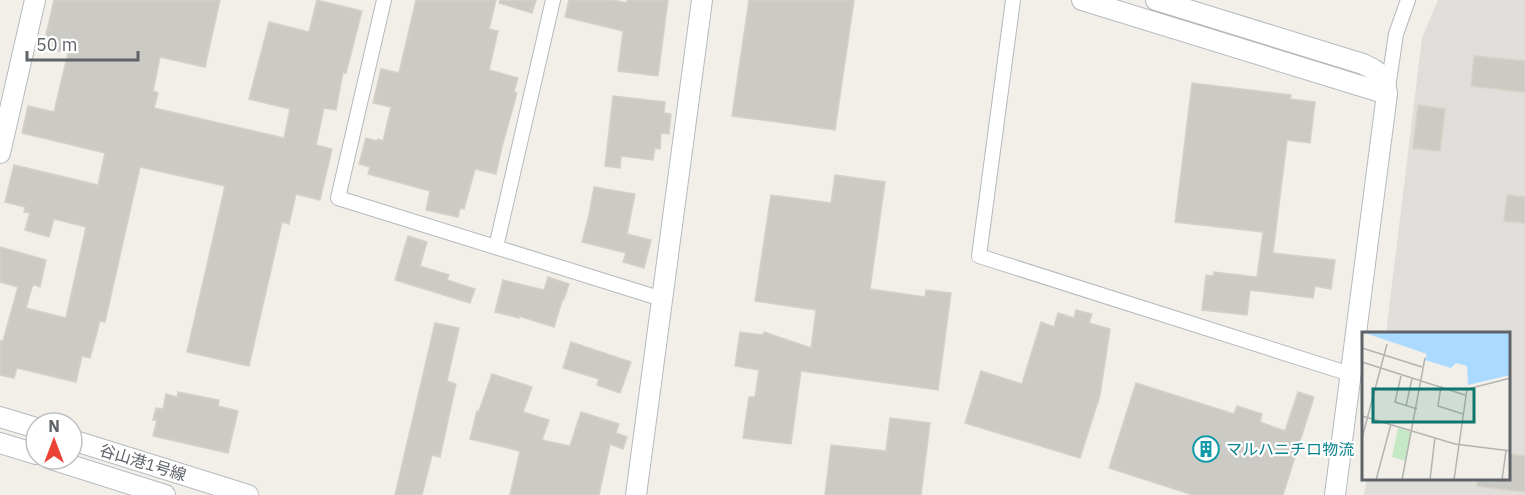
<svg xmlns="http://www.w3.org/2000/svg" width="1525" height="495" font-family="'IBM Plex Sans','Noto Sans JP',sans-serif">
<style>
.industrial{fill:#e0deda}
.building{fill:#cccac5;stroke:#d6d1c6;stroke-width:1.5}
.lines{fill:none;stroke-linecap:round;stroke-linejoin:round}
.street-casing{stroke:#b5b8bc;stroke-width:16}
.secondary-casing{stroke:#b6babf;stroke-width:22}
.street{stroke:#fff;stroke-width:14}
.secondary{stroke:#fff;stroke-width:20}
.labels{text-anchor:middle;stroke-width:4.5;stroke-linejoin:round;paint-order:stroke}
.culture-label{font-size:16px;fill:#0d838f;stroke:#fff;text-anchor:start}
.street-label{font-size:16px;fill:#5f6368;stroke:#fff}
.inset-road{fill:none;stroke:#b3b3b1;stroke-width:1.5}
.view{fill:#0f766e;fill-opacity:0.15;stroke:#0f766e;stroke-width:3}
.inset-edge{fill:none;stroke:#5f6368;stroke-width:3}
</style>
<rect width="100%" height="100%" fill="#f1efe8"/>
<path class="industrial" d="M1438,0H1525V495H1364L1367,479L1508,478V333H1386L1422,38Z"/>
<path class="building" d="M54,0H220L205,67L160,57L153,91L158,93L154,108L284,138L290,109L249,99L269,22L309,32L317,0L362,11L346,73L343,72L336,110L324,108L316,145L332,149L320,200L296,194L289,224L282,222L249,366L187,352L225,186L140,167L105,322L100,321L90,358L82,356L76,382L17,368L14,378L0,375V341H3L18,287L0,282V247L46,260L40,287L33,284L26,308L66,318L86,227L54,219L49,237L25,230L30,213L24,212L25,207L5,202L14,165L98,185L105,153L22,133L28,106L54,112L68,53L43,48Z
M416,0H496L489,29L498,31L489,70L518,78L514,92L517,93L502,147L496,174L475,169L464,209L460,208L458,217L426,210L430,191L368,174L370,167L359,164L366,138L377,141L378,139L383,141L391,107L373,103L381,69L399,73Z
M500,0H536L532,13L499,3Z
M569,0H613L627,3V0H668L658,76L618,71L623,31L565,17Z
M749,0H854L835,130L732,116Z
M1474,56L1525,61V92L1471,86Z
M1192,83L1291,95L1290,99L1315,102L1310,143L1287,140L1273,253L1335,260L1331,289L1315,286L1313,298L1250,290L1247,315L1202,310L1206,275L1213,276L1214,272L1257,277L1263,232L1175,222Z
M613,96L665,102L664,113L671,114L669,134L661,133L660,149L655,148L653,160L621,156L620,168L605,166Z
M1418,105L1445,109L1440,151L1413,148Z
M835,175L885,182L870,289L925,297L926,290L951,293L938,390L801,371L791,444L743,438L749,397H755L759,370L735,366L740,332L763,335L764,332L811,348L816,310L755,301L771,195L831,203Z
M594,187L635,194L627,234L651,240L644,268L623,262L626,253L582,242L589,215Z
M1507,195L1525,197V223L1504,221Z
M408,236L427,242L420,266L449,275L447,280L475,289L470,303L395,280Z
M548,277L569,284L564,299L563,298L554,327L519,316V318L495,312L503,280L544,290Z
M1076,310L1092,314L1089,323L1110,329L1100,395L1080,458L965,423L981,371L1022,384L1041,322L1054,327L1058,313L1074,318Z
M435,323L459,328L447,381L456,384L440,457L432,455L422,495H395Z
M571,342L631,362L620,393L597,385L599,379L563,368Z
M492,374L532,387L523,412L549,420L542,440L570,446L581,412L619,424L616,433L627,437L623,449L610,444L599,495H510L520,451L470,439L477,411H479Z
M1136,383L1234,414L1237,406L1262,414L1260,422L1285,431L1298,392L1314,397L1283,495H1193L1109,468Z
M178,392L219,400L218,406L238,411L228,453L153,436L157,420H153L156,408L163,409L166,394L177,397Z
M890,418L930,423L921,495H825L831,445L886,451Z
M1509,454L1525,456V492L1477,486L1478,478H1509Z"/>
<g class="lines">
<g class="street-casing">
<path id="street" d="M384,0L338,198L662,299
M1013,0L979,256L1350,374
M1388,88L1396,34L1408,0
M496,247L553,0"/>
</g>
<g class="secondary-casing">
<path id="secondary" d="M1082,0L1387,94
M1156,0L1363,64L1373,69L1384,77L1387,94L1335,495
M0,153L35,0
M0,417L36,428
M72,440L248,495
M0,443L36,454
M51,459L165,495
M636,495L702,0"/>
</g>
<use href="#street" class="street"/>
<use href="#secondary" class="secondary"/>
</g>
<defs>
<g id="building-ring" transform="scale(1.35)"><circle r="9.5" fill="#fff" stroke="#0f9aa8" stroke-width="1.5"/><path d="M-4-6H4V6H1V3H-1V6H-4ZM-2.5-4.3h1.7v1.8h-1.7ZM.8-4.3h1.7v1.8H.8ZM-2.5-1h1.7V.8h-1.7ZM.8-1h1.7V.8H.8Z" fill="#0f9aa8"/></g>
</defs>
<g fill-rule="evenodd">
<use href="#building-ring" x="1206" y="449"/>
</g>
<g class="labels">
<g class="culture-label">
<text x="1226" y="455">マルハニチロ物流</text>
</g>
<g class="street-label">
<text transform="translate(143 462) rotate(17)" y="6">谷山港1号線</text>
</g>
</g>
<g transform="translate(1362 332)">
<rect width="148" height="148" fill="#f1efe8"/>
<path d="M36,96L49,100L44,129L30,125Z" fill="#c5e8c5"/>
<path d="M0,0H148V43L106,53L105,34L94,31L89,36L63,28L65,22Z" fill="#aadaff"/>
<path class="inset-road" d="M0,16L60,35M0,30L103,63M39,44L33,70L55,77M79,54L76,74L101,82M44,74L50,47M0,84L93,112L149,119M0,106L25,12M14,148L29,92M40,148L63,26M68,148L73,105M92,148L105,57L149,46M140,148L144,119"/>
<path class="view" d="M11,57H112V90H11Z"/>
<rect width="148" height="148" class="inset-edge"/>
</g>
<g transform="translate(54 441)"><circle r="28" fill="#ffffff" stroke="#bfc1c3" stroke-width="1.5"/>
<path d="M0-4.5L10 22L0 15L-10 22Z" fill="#ea4335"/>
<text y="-9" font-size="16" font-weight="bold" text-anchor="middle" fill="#5f6368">N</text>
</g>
<path d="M27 51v9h111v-9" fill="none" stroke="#5f6368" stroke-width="3"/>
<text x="36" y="51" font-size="18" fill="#5f6368" stroke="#ffffff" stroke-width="4.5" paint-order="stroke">50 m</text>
</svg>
